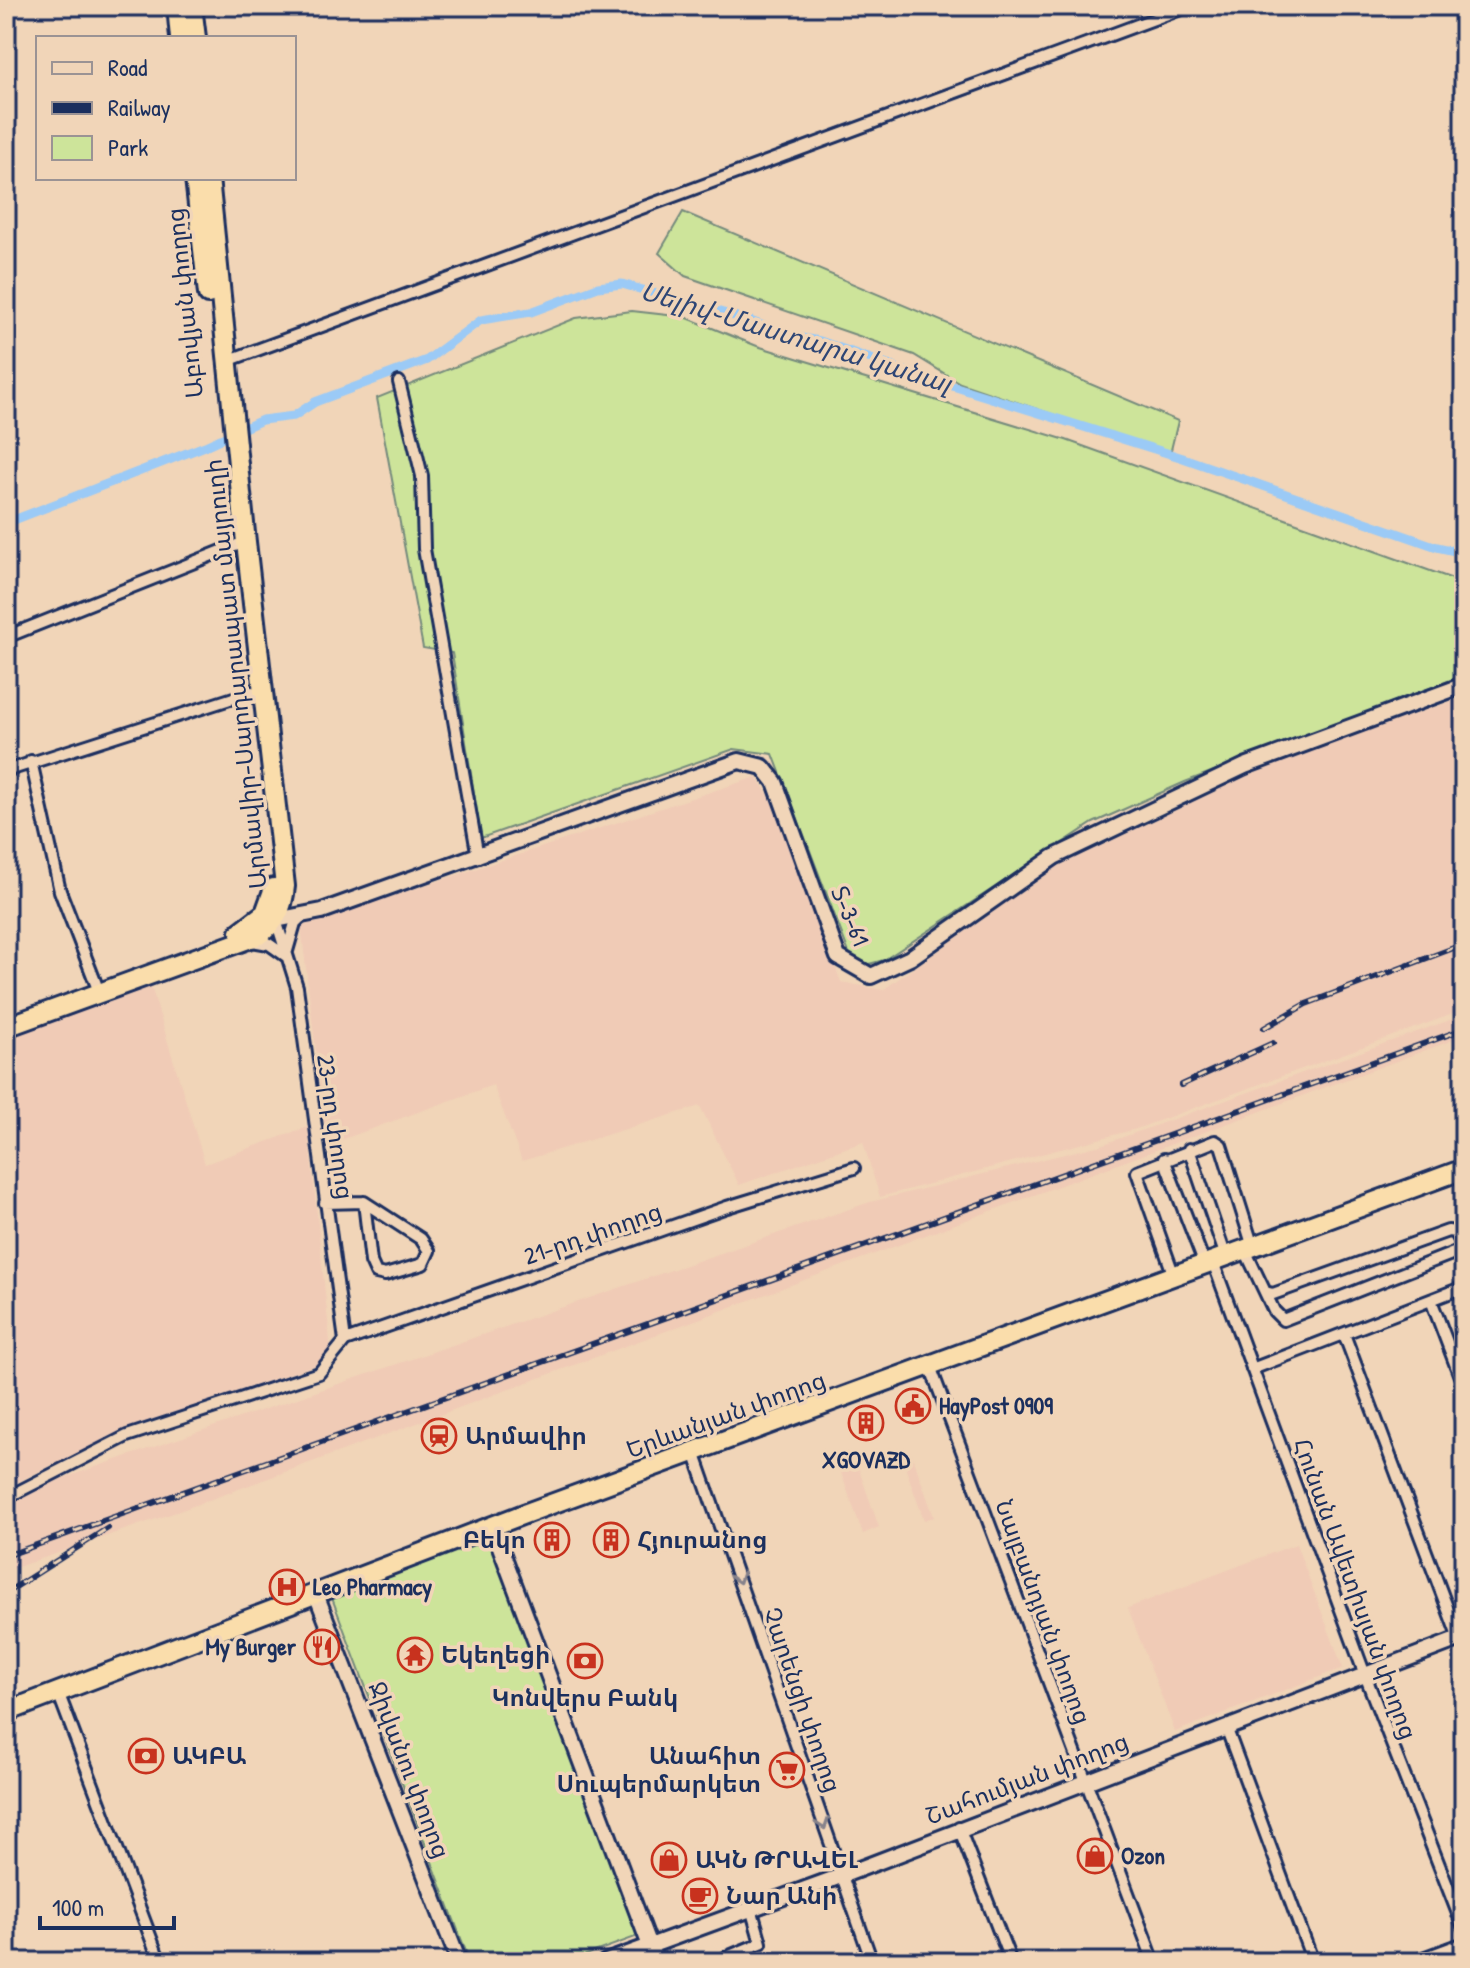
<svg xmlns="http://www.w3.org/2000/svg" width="1470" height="1968" font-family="'Patrick Hand','Noto Sans Armenian',sans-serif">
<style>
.built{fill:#f0cbb6}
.green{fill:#cde49a;stroke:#748a7c;stroke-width:2}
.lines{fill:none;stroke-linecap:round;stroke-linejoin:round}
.canal{stroke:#9bcaf6;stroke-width:9}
.street-casing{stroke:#1b2f5e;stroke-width:16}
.secondary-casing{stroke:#1b2f5e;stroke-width:20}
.highway-casing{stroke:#1b2f5e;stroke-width:24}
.street{stroke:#f1d5b8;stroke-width:10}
.secondary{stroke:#f1d5b8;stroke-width:14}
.highway{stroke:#faddab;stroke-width:18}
.rail-casing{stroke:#1b2f5e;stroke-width:6}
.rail{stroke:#f1d5b8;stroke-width:3;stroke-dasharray:9;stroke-linecap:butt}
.oneway{stroke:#86828b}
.labels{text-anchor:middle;stroke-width:7;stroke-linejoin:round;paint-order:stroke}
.street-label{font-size:24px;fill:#1b2f5e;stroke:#f1d5b8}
.poi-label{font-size:24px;font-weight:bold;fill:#1b2f5e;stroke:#f1d5b8;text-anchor:start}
.water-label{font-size:26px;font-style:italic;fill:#2e4675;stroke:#f1d5b8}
</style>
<rect width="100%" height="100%" fill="#f1d5b8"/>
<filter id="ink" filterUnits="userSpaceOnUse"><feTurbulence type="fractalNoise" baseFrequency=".0125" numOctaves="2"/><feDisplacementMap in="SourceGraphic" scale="16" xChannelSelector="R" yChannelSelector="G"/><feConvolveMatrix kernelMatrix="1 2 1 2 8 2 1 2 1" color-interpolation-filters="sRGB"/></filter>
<g filter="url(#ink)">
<path class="built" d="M1464,697V1010L1136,1129L880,1197L863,1142L739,1185L700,1106L522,1161L493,1085L327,1145L301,926L756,777L772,799L841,982L883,990L1054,868L1274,763Z
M150,983L205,1164L308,1127L331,1351L316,1365L201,1404L52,1465L6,1488V1034Z
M1464,1015V1036L182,1510L6,1571V1505L49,1483L870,1202L1101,1145Z
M912,1455L934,1517L924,1520L902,1458Z
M857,1464L879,1527L863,1534L840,1470Z
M1296,1544L1343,1668L1175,1732L1128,1608Z"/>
<path class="green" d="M683,212L1178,421L1170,454L960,383L914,355L685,276L659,253Z
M632,311L685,317L757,346L1066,440L1464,583V675L1185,782L1093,823L884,960L865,965L851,958L773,754L734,749L481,838L452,653L423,648L377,398L576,318Z
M478,1540L498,1550L641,1935L567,1962H470L332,1598Z"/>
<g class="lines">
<path class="canal" d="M6,523L205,446L262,420L294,416L315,402L427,360L481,320L531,312L598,287L622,284L748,320L789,336L820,341L905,371L1183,458L1437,547L1464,553"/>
<g class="street-casing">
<path id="street" d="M227,361L1189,6
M399,382L422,476L424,549L478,857
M6,637L237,545
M31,761L60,891L96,984
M6,771L252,692
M276,920L297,987L345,1341
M252,941L269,944L286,956
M287,951L295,923L303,915
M1189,1149L1226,1257
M1164,1159L1205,1265
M325,1203L364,1202L421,1239L429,1251L423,1264L385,1275L376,1273L371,1262L364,1202
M1245,1250L1265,1292L1273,1294L1448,1231L1455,1232L1464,1247
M1213,1262L1365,1675L1464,1929
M1174,1276L1137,1172L1215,1141L1221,1145L1253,1247
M1265,1292L1274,1311L1283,1320L1464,1249
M1431,1300L1464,1387
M1344,1334L1459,1639
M345,1341L727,1207L854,1168
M930,1366L1154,1962
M1252,1369L1464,1287
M694,1452L872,1962
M6,1498L127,1436L319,1373L345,1341
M58,1692L160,1962
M1226,1727L1313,1962
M959,1828L1011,1962
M727,1962V1957L761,1943L751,1908
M1413,1962L1464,1943"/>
</g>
<g class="secondary-casing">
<path id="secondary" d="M276,920L322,911L739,761L763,767L775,782L838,957L871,976L910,958L1054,857L1245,766L1464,685
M493,1528L656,1962
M316,1594L459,1962
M606,1962L841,1876L1464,1637"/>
</g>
<g class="highway-casing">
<path id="highway" d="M177,6L180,38
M192,6L196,38
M195,178L208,294
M240,932L265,913L274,888
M6,1027L259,935C277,922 283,907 285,886L245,533L209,178
M6,1712L524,1514L1464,1169"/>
</g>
<use href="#street" class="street"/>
<use href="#secondary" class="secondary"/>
<use href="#highway" class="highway"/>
<g class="rail-casing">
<path id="rail" d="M1264,1028L1306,1004L1464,944
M1181,1085L1273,1043
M6,1556L1464,1029
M6,1593L108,1528"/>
</g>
<use href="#rail" class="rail"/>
</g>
<defs><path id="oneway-chevron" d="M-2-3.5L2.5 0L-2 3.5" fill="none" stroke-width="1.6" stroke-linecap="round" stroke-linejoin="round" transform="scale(2)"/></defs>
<g class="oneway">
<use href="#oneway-chevron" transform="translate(738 1578) rotate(71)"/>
<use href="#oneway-chevron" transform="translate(823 1824) rotate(71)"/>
</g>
</g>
<defs>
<g id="civic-ring" transform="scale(1.8)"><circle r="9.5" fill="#f1d5b8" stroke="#c8321e" stroke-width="1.5"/><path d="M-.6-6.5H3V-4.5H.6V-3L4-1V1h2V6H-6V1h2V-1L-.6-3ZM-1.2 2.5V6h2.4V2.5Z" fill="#c8321e"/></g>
<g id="building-ring" transform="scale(1.8)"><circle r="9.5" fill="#f1d5b8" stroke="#c8321e" stroke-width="1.5"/><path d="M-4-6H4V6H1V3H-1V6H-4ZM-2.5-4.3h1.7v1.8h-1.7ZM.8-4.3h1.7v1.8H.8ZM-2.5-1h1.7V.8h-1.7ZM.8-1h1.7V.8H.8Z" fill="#c8321e"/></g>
<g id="station-ring" transform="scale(1.8)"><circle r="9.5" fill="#f1d5b8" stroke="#c8321e" stroke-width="1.5"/><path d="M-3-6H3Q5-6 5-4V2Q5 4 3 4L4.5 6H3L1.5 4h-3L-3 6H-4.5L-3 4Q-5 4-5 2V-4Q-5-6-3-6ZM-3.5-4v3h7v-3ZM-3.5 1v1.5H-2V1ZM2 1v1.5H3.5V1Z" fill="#c8321e"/></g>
<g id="hospital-ring" transform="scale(1.8)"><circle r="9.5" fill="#f1d5b8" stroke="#c8321e" stroke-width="1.5"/><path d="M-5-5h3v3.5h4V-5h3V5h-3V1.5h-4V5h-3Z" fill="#c8321e"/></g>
<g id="restaurant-ring" transform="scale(1.8)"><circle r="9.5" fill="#f1d5b8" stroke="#c8321e" stroke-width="1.5"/><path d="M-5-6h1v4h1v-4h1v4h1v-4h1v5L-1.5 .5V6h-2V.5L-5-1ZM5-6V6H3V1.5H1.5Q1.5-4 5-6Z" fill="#c8321e"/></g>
<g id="temple-ring" transform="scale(1.8)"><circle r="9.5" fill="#f1d5b8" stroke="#c8321e" stroke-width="1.5"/><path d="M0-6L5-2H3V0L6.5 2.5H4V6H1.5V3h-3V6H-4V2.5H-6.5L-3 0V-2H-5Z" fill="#c8321e"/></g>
<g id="bank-ring" transform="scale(1.8)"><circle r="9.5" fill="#f1d5b8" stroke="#c8321e" stroke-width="1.5"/><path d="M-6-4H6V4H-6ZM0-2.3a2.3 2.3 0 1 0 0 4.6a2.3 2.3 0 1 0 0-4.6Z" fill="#c8321e"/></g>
<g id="supermarket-ring" transform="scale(1.8)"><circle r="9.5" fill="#f1d5b8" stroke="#c8321e" stroke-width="1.5"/><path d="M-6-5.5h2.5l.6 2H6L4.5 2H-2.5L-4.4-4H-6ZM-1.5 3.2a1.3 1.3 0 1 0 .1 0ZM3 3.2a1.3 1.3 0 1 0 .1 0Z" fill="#c8321e"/></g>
<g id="shop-ring" transform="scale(1.8)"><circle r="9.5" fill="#f1d5b8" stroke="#c8321e" stroke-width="1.5"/><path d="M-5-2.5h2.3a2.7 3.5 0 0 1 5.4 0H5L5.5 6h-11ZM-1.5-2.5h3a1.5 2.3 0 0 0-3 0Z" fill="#c8321e"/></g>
<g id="cafe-ring" transform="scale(1.8)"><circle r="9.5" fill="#f1d5b8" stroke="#c8321e" stroke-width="1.5"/><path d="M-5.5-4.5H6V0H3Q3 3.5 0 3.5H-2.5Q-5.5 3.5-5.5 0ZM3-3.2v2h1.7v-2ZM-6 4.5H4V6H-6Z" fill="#c8321e"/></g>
</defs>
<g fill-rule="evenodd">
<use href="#civic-ring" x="913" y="1406"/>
<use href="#building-ring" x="866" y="1423"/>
<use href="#station-ring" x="439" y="1436"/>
<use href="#building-ring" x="552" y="1540"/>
<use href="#building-ring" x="611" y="1540"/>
<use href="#hospital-ring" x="287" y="1587"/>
<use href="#restaurant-ring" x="322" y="1647"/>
<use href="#temple-ring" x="415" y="1655"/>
<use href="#bank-ring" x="585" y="1661"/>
<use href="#bank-ring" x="146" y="1756"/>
<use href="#supermarket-ring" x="787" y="1770"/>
<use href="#shop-ring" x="1095" y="1856"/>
<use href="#shop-ring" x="669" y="1860"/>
<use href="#cafe-ring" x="700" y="1896"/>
</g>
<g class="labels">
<g class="street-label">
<text transform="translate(185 303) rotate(-96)" y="8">Աբովյան փողոց</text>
<text transform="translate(236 674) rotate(-96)" y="8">Արմավիր-Սարդարապատ մայրուղի</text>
<text transform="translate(850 916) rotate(67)" y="8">Տ-3-61</text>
<text transform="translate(335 1127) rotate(82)" y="8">23-րդ փողոց</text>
<text transform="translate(593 1234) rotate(-19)" y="8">21-րդ փողոց</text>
<text transform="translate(726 1415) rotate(-20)" y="8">Երևանյան փողոց</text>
<text transform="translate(1355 1589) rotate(70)" y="8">Հունան Ավետիսյան փողոց</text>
<text transform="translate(1043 1612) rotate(70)" y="8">Նալբանդյան փողոց</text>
<text transform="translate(802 1700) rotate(71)" y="8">Չարենցի փողոց</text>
<text transform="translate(409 1770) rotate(69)" y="8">Ջիվանու փողոց</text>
<text transform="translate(1027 1779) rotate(-21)" y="8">Շահումյան փողոց</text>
</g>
<g class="poi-label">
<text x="939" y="1414">HayPost 0909</text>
<text x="465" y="1444">Արմավիր</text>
<text x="866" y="1468" text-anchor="middle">XGOVAZD</text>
<text x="526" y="1548" text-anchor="end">Բեկո</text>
<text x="637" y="1548">Հյուրանոց</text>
<text x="313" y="1595">Leo Pharmacy</text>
<text x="296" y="1655" text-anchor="end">My Burger</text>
<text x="441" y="1663">Եկեղեցի</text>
<text x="585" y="1706" text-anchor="middle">Կոնվերս Բանկ</text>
<text x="172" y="1764">ԱԿԲԱ</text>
<text x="761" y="1764" text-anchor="end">Անահիտ<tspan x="761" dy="28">Սուպերմարկետ</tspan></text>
<text x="1121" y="1864">Ozon</text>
<text x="695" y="1868">ԱԿՆ ԹՐԱՎԵԼ</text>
<text x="726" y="1904">Նար Անի</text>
</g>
<g class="water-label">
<text transform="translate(796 337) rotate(17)" y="9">Սելիվ֊Մաստարա կանալ</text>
</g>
</g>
<rect width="1470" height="1968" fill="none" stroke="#f1d5b8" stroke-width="32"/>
<rect x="16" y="16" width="1438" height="1936" fill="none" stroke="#1b2f5e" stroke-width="3" filter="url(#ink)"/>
<rect x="36" y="36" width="260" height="144" fill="#f1d5b8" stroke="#9b9394" stroke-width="2"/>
<rect x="52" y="62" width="40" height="12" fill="#f1d5b8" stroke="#9b9394" stroke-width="2"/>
<text x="108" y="76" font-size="24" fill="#1b2f5e">Road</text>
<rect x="52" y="102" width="40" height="12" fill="#1b2f5e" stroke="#9b9394" stroke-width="2"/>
<text x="108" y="116" font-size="24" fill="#1b2f5e">Railway</text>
<rect x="52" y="136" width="40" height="24" fill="#cde49a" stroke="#9b9394" stroke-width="2"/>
<text x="108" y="156" font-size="24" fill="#1b2f5e">Park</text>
<path d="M40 1916v12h134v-12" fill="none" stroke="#1b2f5e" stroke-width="4"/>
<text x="52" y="1916" font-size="24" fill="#1b2f5e" stroke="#f1d5b8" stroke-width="6" paint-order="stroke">100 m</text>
</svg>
